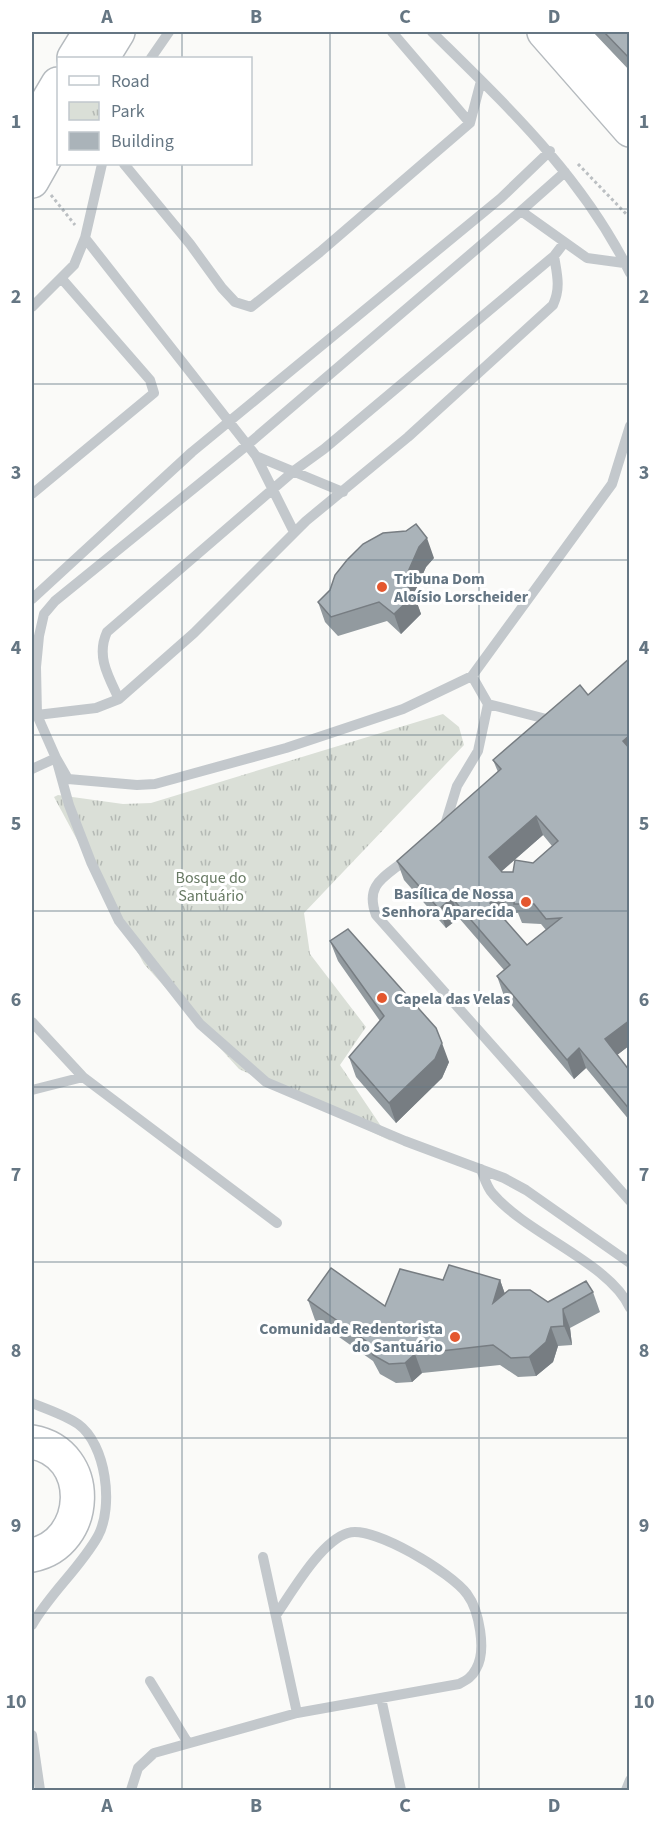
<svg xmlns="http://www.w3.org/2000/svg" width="661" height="1822" font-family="'Source Sans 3',sans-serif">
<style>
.park{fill:url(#park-tufts)}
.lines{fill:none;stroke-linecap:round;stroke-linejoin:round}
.primary-casing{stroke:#b5babe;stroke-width:36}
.path{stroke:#bbbfc2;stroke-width:3;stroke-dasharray:3 3;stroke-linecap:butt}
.lane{stroke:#c3c8cc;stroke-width:10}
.primary{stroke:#fff;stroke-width:33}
.wall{fill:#929a9f;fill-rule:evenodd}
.shaded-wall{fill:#777d82}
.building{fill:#aab3b9;stroke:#777d82;stroke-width:1.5;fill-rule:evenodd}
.grid{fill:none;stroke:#657683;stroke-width:1.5;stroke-opacity:0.55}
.poi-dot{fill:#e4572e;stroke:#fff;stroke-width:2}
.labels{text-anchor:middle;stroke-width:6;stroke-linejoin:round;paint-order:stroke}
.poi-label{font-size:16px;font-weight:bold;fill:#657683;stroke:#fff;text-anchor:start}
.park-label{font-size:16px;fill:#687a64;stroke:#fff}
.neatline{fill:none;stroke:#657683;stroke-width:2}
.grid-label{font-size:20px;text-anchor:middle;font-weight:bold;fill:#657683}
</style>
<defs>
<pattern id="park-tufts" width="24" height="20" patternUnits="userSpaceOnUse" patternTransform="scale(1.5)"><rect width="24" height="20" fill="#dadfd7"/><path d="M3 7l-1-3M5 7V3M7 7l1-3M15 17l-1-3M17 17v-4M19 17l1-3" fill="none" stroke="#b4b9b4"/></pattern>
</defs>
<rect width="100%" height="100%" fill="#fafaf8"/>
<path class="park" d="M443,714L459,727L464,745L304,913L310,954L366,1027L340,1065L391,1141L239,1069L144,964L54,797L58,795L123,804L151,803Z"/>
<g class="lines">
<g class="primary-casing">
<path id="primary" d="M544,32L630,130
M577,32L630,90
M74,58L90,32
M102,58L118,32
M32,128L58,84
M32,181L58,135
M32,1442C95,1453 90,1544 32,1555"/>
</g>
<path class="path" d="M578,164L630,218
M51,195L75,225"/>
<path class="lane" d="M392,32L470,123
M432,32C508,107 582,176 630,273
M151,58L169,32
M102,164L85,238L256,456L343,492
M124,164L190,244L222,288L235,302L251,307L320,252L470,123L481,81
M565,172L521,211L587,258L624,263
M521,211L246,446L55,601L44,614L39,636L36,667L37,715L56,758L69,805L91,862L119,921L200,1024L266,1082L405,1141L504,1178L526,1190L630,1263
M32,307L74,265L85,238
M256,456L294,532
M32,494L154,393L150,380L62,279
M32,599L192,452L501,198L550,151
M472,676L488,704L554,721
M119,699C108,676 96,656 107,632L295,470L324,449L554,256L564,243
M37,715L96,708L119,699L194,633L306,521L408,437L553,305C561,288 557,274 554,256
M32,769L56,758L68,779L137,785L155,784L286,748L403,709L472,676L612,484L630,426
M445,825L457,786L478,751L488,704
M409,857C386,877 364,883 376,915L630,1201
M32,1022L83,1077
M32,1090L83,1077L277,1223
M481,1169C484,1177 487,1188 493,1194C528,1235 610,1263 630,1308
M32,1403C46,1409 65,1415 78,1424C106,1444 114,1506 98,1536C80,1568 51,1592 32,1625
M263,1557L297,1713
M150,1681L188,1743
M381,1698L401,1790
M32,1735L40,1790
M131,1790L138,1768L154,1753L297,1713L459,1684C467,1680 472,1677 476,1669C487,1651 479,1610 467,1594C452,1573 373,1525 348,1533C321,1541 292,1592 276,1615
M626,1790L630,1780"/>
<use href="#primary" class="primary"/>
</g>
<path class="wall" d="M593,32H630V71Z
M434,558L426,567L414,594L421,614L401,634L387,621L338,636L325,622L318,602L330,590Z
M630,658V1045L617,1055L629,1070L630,1067V1121L586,1068L574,1079L504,996L497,976L504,970L459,918L446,928L404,880L397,861L498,772L493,760L588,695ZM543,835L552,846L533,863L513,872H502V871ZM508,913H518L522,923L541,924L546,930L527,945L503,918Z
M330,941L449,1062L442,1078L396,1123L356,1077L349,1057L380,1021L338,961Z
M443,1280H500L505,1294L548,1302L593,1292L600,1312L570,1328L572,1345L558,1346L553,1362L536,1376L518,1377L500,1365L422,1373L412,1382L396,1383L380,1374L373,1361L315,1320L308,1300L385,1306Z"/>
<path class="shaded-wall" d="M427,538L434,558L426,567L413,596L414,595L421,614L401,634L394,614L404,581L419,547Z
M630,735V760L623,741Z
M536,816L543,835L496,876L489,857Z
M501,893L508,913L497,923L490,903Z
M452,898L459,918L446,928L439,909Z
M630,1020V1045L612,1059L605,1039Z
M442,1043L449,1062L442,1078L396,1123L389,1103Z
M579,1048L586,1068L574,1079L567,1060Z
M500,1280L507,1300L493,1303Z
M563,1309L570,1328L572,1345L564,1326Z
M551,1327L558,1346L553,1362L536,1376L529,1357Z
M415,1354L422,1373L412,1382L405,1363Z"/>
<path class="building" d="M604,32H630V59Z
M416,524L427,538L419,547L404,581L414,595L394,614L379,602L331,617L318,602L330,590L335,575L347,560L363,544L383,533L406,531Z
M630,658V735L623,741L630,749V1020L605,1039L629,1070L630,1067V1110L579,1048L567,1060L497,976L510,965L452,898L439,909L397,861L501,769L493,760L580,685L588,695ZM536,816L558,841L533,863L515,860L513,872H502L489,857ZM501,893H515L514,904H534L546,919L561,918L527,945L490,903Z
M348,929L436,1028L442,1043L435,1059L389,1103L349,1057L384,1016L330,941Z
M449,1265L500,1280L493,1303L509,1290H530L548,1302L586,1281L593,1292L563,1309L564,1326L551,1327L546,1342L529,1357L511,1358L493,1345L415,1354L405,1363L389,1364L373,1355L366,1341L308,1300L331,1268L385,1306L400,1269L443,1280Z"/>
<path class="grid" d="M182,32V58M330,32V1790M479,32V1790M182,164V1790M32,209H630M32,384H630M32,560H630M32,735H630M32,911H630M32,1087H630M32,1262H630M32,1438H630M32,1613H630"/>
<g class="poi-dot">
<circle cx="382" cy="587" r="6"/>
<circle cx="526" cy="902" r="6"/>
<circle cx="382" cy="998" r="6"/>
<circle cx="455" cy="1337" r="6"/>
</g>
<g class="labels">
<g class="poi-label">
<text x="394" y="584">Tribuna Dom<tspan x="394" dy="18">Aloísio Lorscheider</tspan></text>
<text x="514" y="899" text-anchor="end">Basílica de Nossa<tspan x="514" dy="18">Senhora Aparecida</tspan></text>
<text x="394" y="1004">Capela das Velas</text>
<text x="443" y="1334" text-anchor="end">Comunidade Redentorista<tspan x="443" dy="18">do Santuário</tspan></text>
</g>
<g class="park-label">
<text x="211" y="883">Bosque do<tspan x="211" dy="18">Santuário</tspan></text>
</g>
</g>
<rect width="661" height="1822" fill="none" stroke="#ffffff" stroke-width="66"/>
<rect x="57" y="57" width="195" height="108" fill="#ffffff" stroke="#c1c8cd" stroke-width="1.5"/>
<rect x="69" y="76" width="30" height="9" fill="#ffffff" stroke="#c1c8cd" stroke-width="1.5"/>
<text x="111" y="87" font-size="18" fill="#657683">Road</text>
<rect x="69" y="102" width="30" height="18" fill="url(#park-tufts)" stroke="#c1c8cd" stroke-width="1.5"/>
<text x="111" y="117" font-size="18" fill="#657683">Park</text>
<rect x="69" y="132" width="30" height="18" fill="#aab3b9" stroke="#c1c8cd" stroke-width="1.5"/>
<text x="111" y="147" font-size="18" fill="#657683">Building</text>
<rect x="33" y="33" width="595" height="1756" class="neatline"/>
<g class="grid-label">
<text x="107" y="23">A</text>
<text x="256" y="23">B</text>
<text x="405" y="23">C</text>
<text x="554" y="23">D</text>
<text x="16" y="128">1</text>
<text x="644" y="128">1</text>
<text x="16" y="303">2</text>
<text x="644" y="303">2</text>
<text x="16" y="479">3</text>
<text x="644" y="479">3</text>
<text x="16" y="654">4</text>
<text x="644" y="654">4</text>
<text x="16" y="830">5</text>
<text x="644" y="830">5</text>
<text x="16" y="1006">6</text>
<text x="644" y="1006">6</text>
<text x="16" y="1181">7</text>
<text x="644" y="1181">7</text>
<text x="16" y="1357">8</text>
<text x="644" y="1357">8</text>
<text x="16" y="1532">9</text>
<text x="644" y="1532">9</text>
<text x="16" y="1708">10</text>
<text x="644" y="1708">10</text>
<text x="107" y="1812">A</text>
<text x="256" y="1812">B</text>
<text x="405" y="1812">C</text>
<text x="554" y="1812">D</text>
</g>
</svg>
